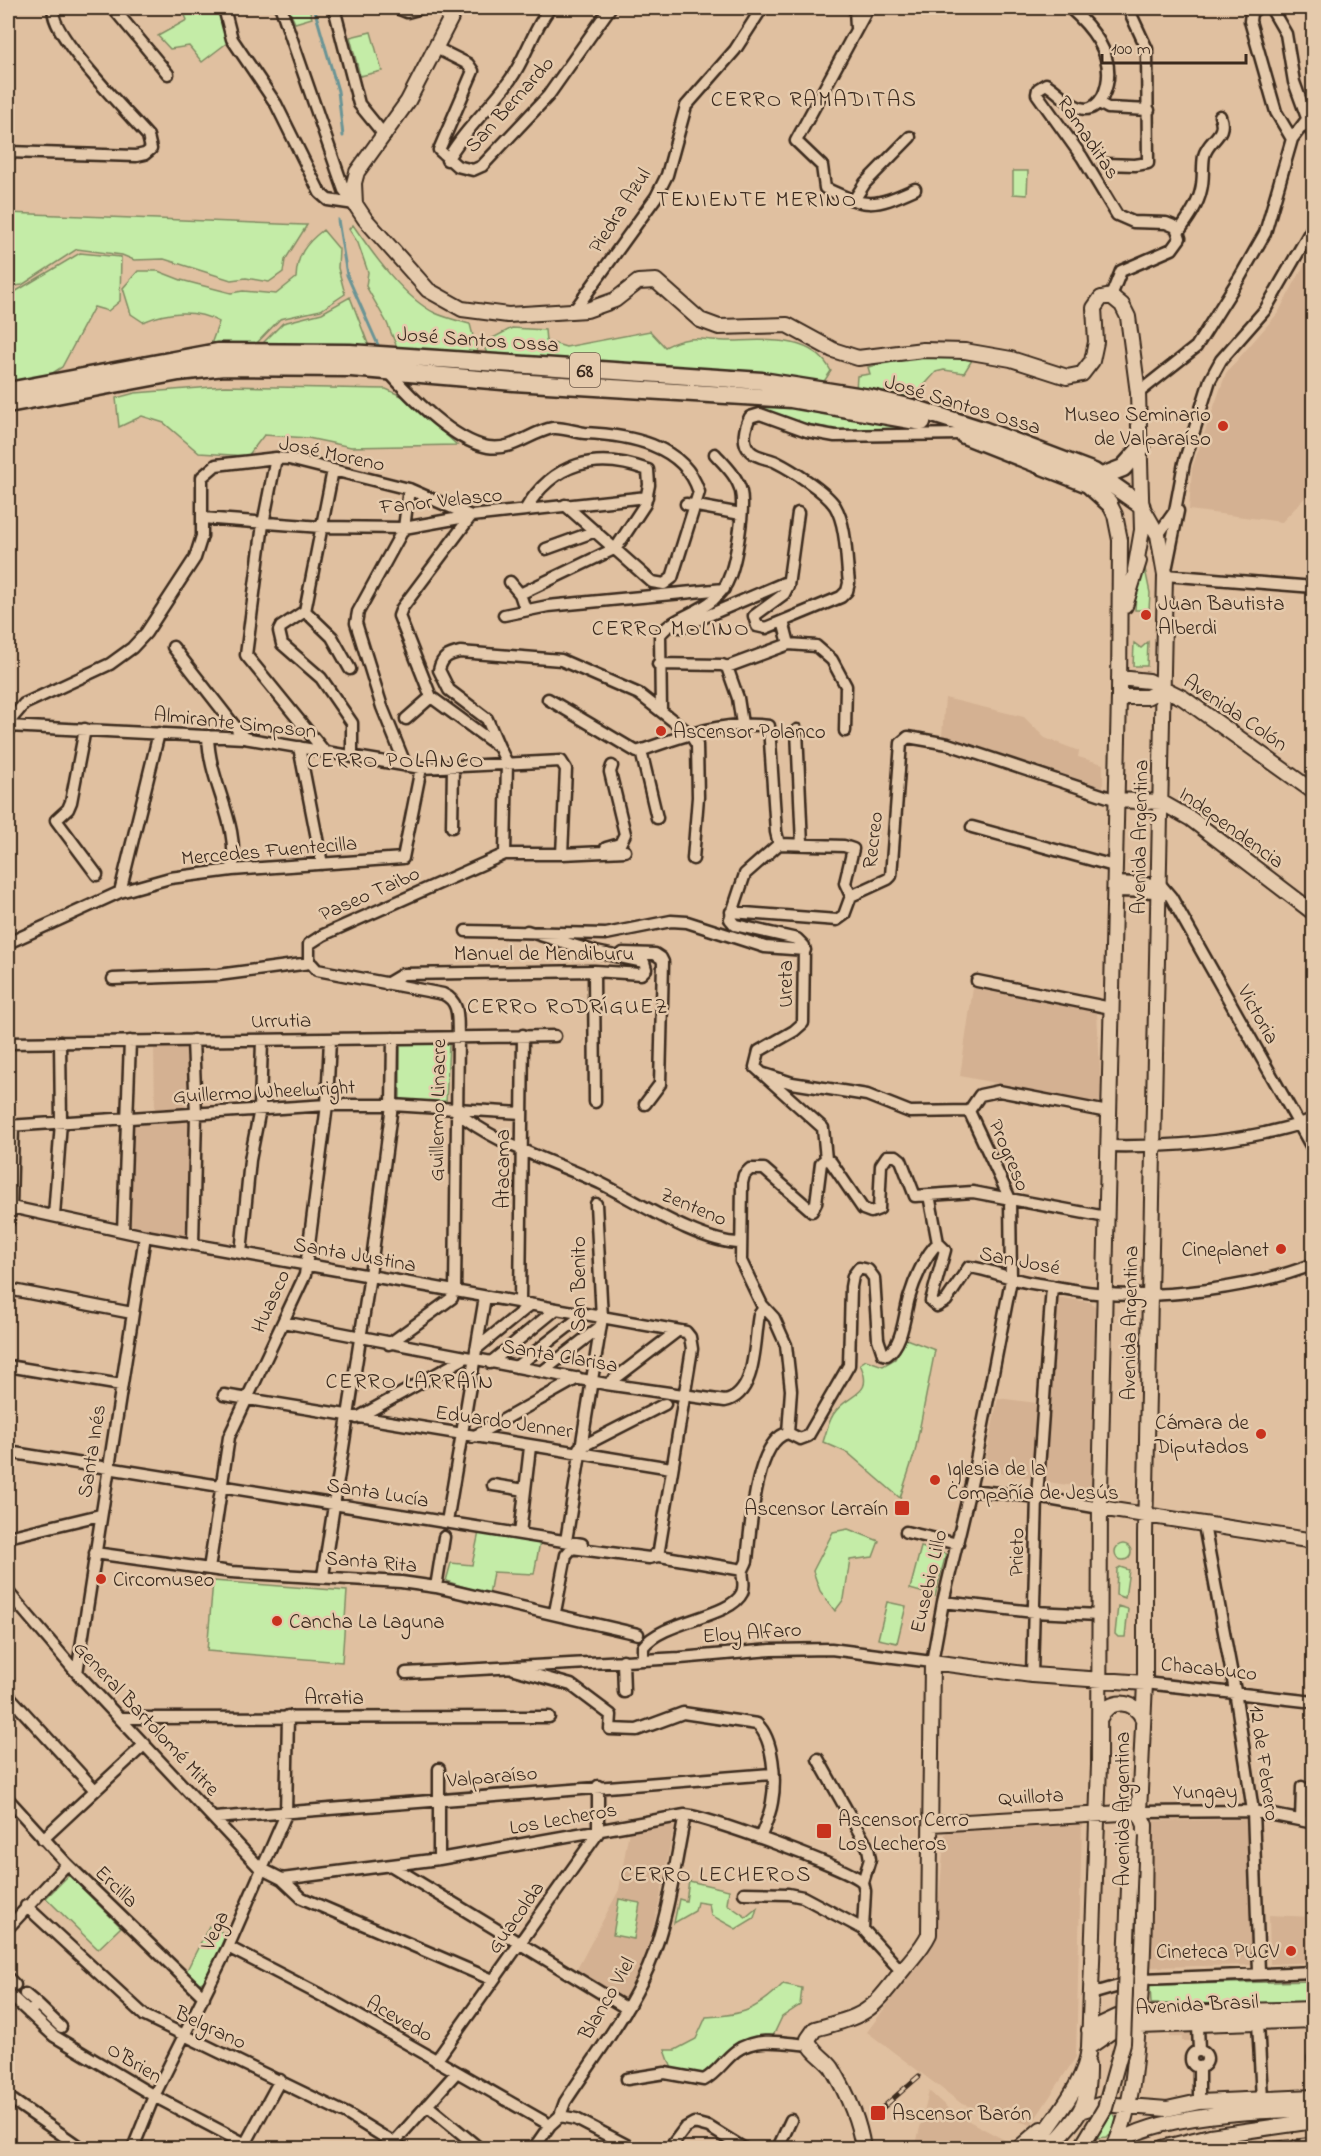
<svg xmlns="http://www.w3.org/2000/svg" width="1321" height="2156" font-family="'Indie Flower',sans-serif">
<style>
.built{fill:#d4b192}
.green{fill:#c4eca7;stroke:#808b62;stroke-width:1.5}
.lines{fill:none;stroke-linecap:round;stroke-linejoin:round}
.stream{stroke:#6b9495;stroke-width:3}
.minor-casing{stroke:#3b2a1e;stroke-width:15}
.major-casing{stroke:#3b2a1e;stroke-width:18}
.highway-casing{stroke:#3b2a1e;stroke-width:21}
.minor{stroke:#e5caac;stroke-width:10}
.major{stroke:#e5caac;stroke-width:14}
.highway{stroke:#e5caac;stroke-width:16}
.rail-casing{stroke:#3b2a1e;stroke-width:5}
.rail{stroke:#e5caac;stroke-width:3;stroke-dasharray:9;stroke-linecap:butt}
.major-bridge-casing{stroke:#3b2a1e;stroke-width:18;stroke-linecap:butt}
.major-bridge{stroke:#e5caac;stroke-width:14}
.poi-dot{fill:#c8321e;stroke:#e5caac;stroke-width:2}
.labels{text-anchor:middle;stroke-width:5;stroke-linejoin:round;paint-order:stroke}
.shield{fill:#e5caac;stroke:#6e5a49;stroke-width:1.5}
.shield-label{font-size:20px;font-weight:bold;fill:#3b2a1e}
.street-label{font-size:21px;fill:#3b2a1e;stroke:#e5caac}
.poi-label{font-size:21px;fill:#3b2a1e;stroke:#e5caac;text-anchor:start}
.neighbourhood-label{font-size:22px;letter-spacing:1.5px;fill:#3b2a1e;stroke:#e5caac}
</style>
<rect width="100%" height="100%" fill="#e0c0a0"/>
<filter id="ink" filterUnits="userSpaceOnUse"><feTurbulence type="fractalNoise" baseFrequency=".0167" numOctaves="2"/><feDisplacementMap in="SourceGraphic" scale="12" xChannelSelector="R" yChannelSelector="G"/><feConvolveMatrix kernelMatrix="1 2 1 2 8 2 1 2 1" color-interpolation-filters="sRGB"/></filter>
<g filter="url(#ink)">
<path class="built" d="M1313,249V489L1282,522L1189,510L1192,468L1226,373L1278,313Z
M945,698L1024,717L1045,738L1079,751L1078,757L1103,764V787L942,735Z
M973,988L1097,1012L1101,1087L1099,1104L960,1076Z
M188,1046V1103L183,1109L155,1111L154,1047Z
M129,1120L190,1122L189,1239L133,1227L127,1220Z
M1056,1297L1090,1302L1098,1309L1092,1489L1042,1481Z
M998,1398L1037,1403L1032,1478L983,1471Z
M1249,1819L1253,1965L1150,1967L1149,1821Z
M675,1821L659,1903L640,1978L625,2003L575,1973L619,1890L629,1830Z
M1082,1823L1076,2057L1031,2125L962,2104L867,2032L935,1940L945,1834L951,1829Z
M1269,1915L1313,1917V1962L1270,1964Z
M1169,2029H1192V2041H1182V2037H1169Z
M929,2091L952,2112L1012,2144L1009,2148H915Z"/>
<path class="green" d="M182,8L205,10L224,8L232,39L202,62L189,46L170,49L158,36L187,20Z
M288,8H309L312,18L295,23Z
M371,32L382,71L360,76L350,37Z
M1013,171H1028L1027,195L1013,194Z
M8,213L304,225H307L285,260L283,272L269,282L246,278L231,280L164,259L134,260L122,255L77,249L22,285L8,287Z
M353,225C372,253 404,298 435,313C446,318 459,321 470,324L479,359L399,352L387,323L366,286L368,272L358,243L349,229Z
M323,230L339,249L338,268L345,294L321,310L280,319L254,346L210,347L219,322C196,309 168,311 143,322L131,314L123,288L138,271H158L181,280L231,293L243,291L276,294L296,278C297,255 305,244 323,230Z
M80,253L121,257L120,301L108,311L94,307L62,367L45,378L8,385V296Z
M350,297L370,349L259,347L283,323L322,313Z
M512,328L545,330L546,341L566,347L650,331L665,347C694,332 704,342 734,341C766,340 813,335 831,371L823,383L490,362L483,343Z
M945,357L972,360L964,373L944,370L936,372L912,399L856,390L857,376L870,374L868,367L911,358Z
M225,386L386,389L406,398L457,445L351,447L308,438L264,435L248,456L199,453L164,423L142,416L119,427L116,398L135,393Z
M785,407L862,418L926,433L841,431L803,423L759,408Z
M1144,564L1150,593L1149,610H1135L1136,593Z
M1148,642L1147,666H1133L1134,643L1141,648Z
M400,1044H449L446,1104L400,1100Z
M906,1339L935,1350L915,1452L900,1498L848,1453L823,1442C826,1433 828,1423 833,1415C846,1392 876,1398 860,1364L866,1360L883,1366L895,1359Z
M848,1529L879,1541L873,1557L850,1560L844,1599L835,1611L820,1591L813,1571L833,1532Z
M479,1532L540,1542L534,1574L493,1572L489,1595L446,1581L451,1563L472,1565Z
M1115 1552a8 8 0 1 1 16 0a8 8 0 1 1-16 0Z
M921,1547L946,1554L935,1596L910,1589Z
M1120,1567L1129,1570L1125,1598L1116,1595L1117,1569Z
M213,1581L347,1591L342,1662L207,1651Z
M887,1602L906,1606L897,1643L878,1639Z
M1118,1606L1128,1609L1125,1637H1118L1115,1634Z
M69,1875L121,1927L98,1949L46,1898Z
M689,1881L729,1890L727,1904L746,1917L757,1908L754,1918L736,1929L711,1915L709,1904L697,1902L695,1911L674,1923L679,1899L686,1901Z
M619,1899L640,1903L634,1939L613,1935Z
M209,1926L226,1934L206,1980L199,1984L186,1972Z
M1313,1981V2003L1151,2004L1150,1985Z
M783,1984L802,1988L800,2005L782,2017L772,2038L745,2041L705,2075L689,2074L672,2069L665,2050H675L696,2039L706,2017C743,2015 757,2010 783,1984Z
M1111,2112L1116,2117L1114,2130L1107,2137L1096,2138L1093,2134L1097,2114Z"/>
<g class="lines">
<path class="stream" d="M314,8L338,91L343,136
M338,220L347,275L378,345"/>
<g class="minor-casing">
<path id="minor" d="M113,8L168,74
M224,8L232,39L276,104L320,193L328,200L355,204
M281,8L344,190L355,204
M334,8L359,104L385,136
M397,8L407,12L422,8
M855,8L856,28
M868,8L796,141L822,166L825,188C867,208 873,208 915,189
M1070,8C1095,30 1119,61 1103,96C1099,103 1093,109 1085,109C1070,107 1058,91 1046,84L1038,89L1037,94L1082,157L1117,215L1133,222L1166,223L1176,227L1180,238L1172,249L1121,271L1111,296
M1257,8L1251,13L1250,21L1276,112L1292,139
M1271,8L1286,34L1294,82L1314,137
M436,48L468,64L473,71L439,150L457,166L473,170L482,166L548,96L610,8
M1099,103L1108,108L1149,110
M8,152L136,156L145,154L151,149L148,136C129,114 46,31 54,8
M447,160C464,130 490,108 510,80C526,58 532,31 550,8
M1105,164L1135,165L1148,163L1147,49L1128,8
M854,200L865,183L910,137
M1179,231C1188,219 1198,205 1201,190C1204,179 1202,167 1204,156C1208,139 1228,136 1220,116
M574,311L656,197L667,175L686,106L735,50L762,8
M387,370C409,395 453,441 488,447C514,451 530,432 553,428C563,427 575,432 585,433C628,435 684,444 699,492L672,578L664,584L652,582L565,505
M1138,393L1196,347L1240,277L1265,233L1292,139L1308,118
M276,458L263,524L246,655L324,751
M686,504L741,514
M1178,511L1165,575L1314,587
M202,518L321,527L404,528L471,516L647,497
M1158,535L1175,511L1184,463L1210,380L1221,360L1265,310L1314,225
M546,549L596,531
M510,582L520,594L525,609
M788,586L798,513
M520,594L616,548L645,504L649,485L648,470C597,451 553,462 525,510
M305,611L281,627L279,631L282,644L321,678L352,723V757
M305,611L333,470
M305,611L332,637L350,669
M504,615L548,606L724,589
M783,621L789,644
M670,625L681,627L784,583L788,586L784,594L754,616L757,626L766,628L841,597L847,591L849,583C846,560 847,526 835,506C825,491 792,470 776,462C768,458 757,458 750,451C741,442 745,427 750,417L760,414L807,431L835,436L962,434
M173,647L244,738
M658,664L722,665L727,667L789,644L816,646L832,660L846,686L845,731
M727,667L738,698L742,724
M548,699L637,752C679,737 723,720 769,726L776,832L779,844
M661,711L660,635C672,618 697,614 713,600C720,593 726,587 729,578C736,561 745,509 741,492C738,477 725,465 715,454
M406,719L431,697
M8,723L24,704L110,664L132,648L146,633L195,558L202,536V477L216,465L276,458L289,459L409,489L471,516L402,608L399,616L431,697L499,747L507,763L505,854
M8,726L244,738L421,768L561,761L566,769L562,854
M85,729L71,802L68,809L56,820L97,875
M797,730L802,845
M208,736C209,784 240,822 232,870
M299,747L322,864
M499,747L487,719L449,690L439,670C442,657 448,655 460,652L561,660L639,694L690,734L697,745L698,797L693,859
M641,751L657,818
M406,766L382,707L356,623L358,612L404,528L409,489
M452,827L453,766
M972,827L1114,866
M606,848L620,844L625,834L610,772L612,766
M1114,882L1160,884L1171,897L1314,1151
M1114,891L1160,892L1165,894
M120,892L159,733
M731,912L837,920L844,915L851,896L888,879L891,876L901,743L908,737L948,744L1117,800
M466,931L606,934L671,921L687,922L765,947L805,950
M8,943L120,892L170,878L232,870L403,858L421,768
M623,953L655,954L661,958L663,962L660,1084L645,1104
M594,971L595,1102
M113,979L218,975L310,963
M977,981L1111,1008
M386,984L403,974L594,971L641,974L646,969L644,962L596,952L527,931
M8,1043L555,1036
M764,1074L792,1083L867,1095L910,1112L969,1111
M455,1110C491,1143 558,1163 602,1184C638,1202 701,1243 740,1243
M969,1111L980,1095L999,1091L1108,1112
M8,1126L327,1105H392L522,1113
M1108,1146C1161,1147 1212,1144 1265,1133C1281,1129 1299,1126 1314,1118
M826,1159L823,1128L755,1067L759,1051L794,1031L803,1023L804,946L797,939L735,925L730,919L745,874L779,844L844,846L853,849L845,883L851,896
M929,1195L938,1243
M11,1207L145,1236L686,1332L690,1337L692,1349L658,1556L649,1558L572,1548L566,1555L555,1612
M54,1216L61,1122L60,1042
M8,1222L11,1207L13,1125
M123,1231L130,1041
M193,1244L196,1114L193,1040
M241,1253L250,1160L260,1109L262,1040
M8,1289L132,1313
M455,1292L458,1037C457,1019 461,1002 443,994L317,970L309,961V944L323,935L505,854H562L625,851
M520,1303L523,1035
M283,1322L606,1384L725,1401C757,1395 754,1340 759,1315L764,1308
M389,1344L452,1298
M476,1349L530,1305
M490,1363L555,1310
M8,1366L121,1385
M516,1367L583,1315
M542,1372L600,1327
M608,1384L676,1332
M224,1395L671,1468
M357,1418L465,1358
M788,1433L800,1439L808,1436L849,1365L851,1287L853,1276L859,1268L868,1270L874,1278L878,1339L883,1354L887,1355C903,1344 904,1316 909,1298C914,1281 925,1255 938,1243L945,1250L931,1301L937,1306L946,1301L969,1267C990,1269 1011,1280 1032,1283C1053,1286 1074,1291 1096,1293C1160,1300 1254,1288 1314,1264
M788,1433L791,1390L786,1345L774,1318L762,1305L741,1261L742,1183L744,1175L750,1169H764L812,1211L816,1203L821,1163L826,1159L831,1162L863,1209L871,1212L879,1209L881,1165L887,1156H896L901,1160L915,1196L973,1192L1106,1217
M473,1437L578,1378
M579,1448L665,1404
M8,1452L582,1544
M493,1485L525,1490
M970,1490L1037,1497L1100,1508
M447,1522L485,1297
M1204,1525L1235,1691L1253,1811L1259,1972
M906,1532L958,1544
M520,1534L530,1447
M8,1537L100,1515
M566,1541L602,1318L596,1204
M95,1553L231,1572L401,1582L436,1587L638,1634
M654,1555L743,1570
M209,1569L229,1437L305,1275L327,1105L330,1039
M323,1576L370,1275L392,1105L393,1038
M436,1587L444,1537
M8,1592L77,1673L260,1868L282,1879L439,1859L685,1815C707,1817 849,1868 863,1882
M943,1602L1034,1612L1099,1615
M643,1659V1647C663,1620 730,1618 742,1593C746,1584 741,1577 743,1570C744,1567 746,1564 747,1561C750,1534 755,1439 788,1433
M623,1660L624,1692
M514,1669L571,1685L611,1715L610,1729L637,1730L683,1713L757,1724C774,1739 776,1781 772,1802C770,1815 765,1826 760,1838
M77,1673L145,1236
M406,1673L680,1658L771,1650L831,1649L932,1662L943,1602L973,1476L1011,1280L1010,1199L969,1111
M1032,1675L1037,1497L1052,1286
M1145,1683L1314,1702
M8,1695L95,1790
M120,1718L549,1717
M818,1759L868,1848L870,1859L863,1882L865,1891L863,1929
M439,1769V1859
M8,1799L67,1864L204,1997
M1139,1812L1253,1811L1314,1823
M215,1818L772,1774
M1301,1820L1302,1787
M43,1839L145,1744
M392,1866L626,2008
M282,1879L302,1898L493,1980
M744,1893L788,1894L803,1897L863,1929L902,1972
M26,1906L145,2016L347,2114L402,2148
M8,1928L67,1864
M228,1947L336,2003L550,2125
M8,1978L15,1985
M8,1993L54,2036L154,2096L253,2148
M25,1994L37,2004
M1091,1994L1143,1979L1314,1972
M29,2013L37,2004L61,2027
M1258,2022L1262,2099
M1198,2025L1199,2051
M1191 2059a8 8 0 1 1 16 0a8 8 0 1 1-16 0Z
M1314,2057V2059
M436,2061L598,1833V1786
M627,2079L665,2073L704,2080C717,2073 724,2060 736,2051C757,2036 785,2043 809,2045
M8,2097L81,2148
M1199,2102V2067
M427,2105L479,2148
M560,2116L576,2119L632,2148
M133,2148L154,2096L228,1947L286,1814L288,1716
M243,2148L280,2080
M389,2148L456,2073
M534,2148L550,2125L560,2116L565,2102C593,2059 627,2016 648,1968C668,1921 675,1865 685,1815
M670,2148L685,2128L694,2123L709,2127L743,2148
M778,2148L791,2120"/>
</g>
<g class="major-casing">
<path id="major" d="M456,8L408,101L357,172L354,183L355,204L365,219L428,290L462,309L508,315L587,310L615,300L638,282L656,281L700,320L719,327L787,325L833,350L858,358L923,350L965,351L1011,359L1067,377L1082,374L1092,361L1096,342L1094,308L1101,298L1111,296L1122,305L1128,317L1138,393L1142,530L1135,570
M1125,606L1139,561
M1119,678L1149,681L1183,698L1314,792
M1119,697H1147L1163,689
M1117,800L1161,802L1191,819L1314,913
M1100,1508L1314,1541
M1100,1718C1109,1698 1134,1699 1143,1719
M932,1824L1139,1812
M1089,2030L1117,2017L1139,2014L1314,2009
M1089,2047L1115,2029L1139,2026L1314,2020
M1083,2110L1102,2104L1167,2109L1199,2102L1314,2097
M1116,2143C1134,2101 1135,2058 1139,2013C1145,1950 1144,1888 1145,1825L1139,1812L1145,1683V1536L1165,575L1158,535L1141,505
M1114,2145C1155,2114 1262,2110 1314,2110
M863,2148C859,2120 847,2093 832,2068C825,2058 810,2051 808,2039L815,2029C866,2015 869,2014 901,1972C911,1959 922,1949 929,1934L932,1662L1032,1675L1145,1683
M1019,2148L1041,2129
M1035,2148C1053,2118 1086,2084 1089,2047L1099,1765L1100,1493L1119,697L1120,540L1115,515L1109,503
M1050,2148C1077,2115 1089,2113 1088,2065
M1162,2148L1210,2136L1314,2121"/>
</g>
<g class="highway-casing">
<path id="highway" d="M8,391L217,352L350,353L762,381L870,398L917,409L983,430L1094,472L1141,505
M8,404L179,372L224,367L351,368L514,382L791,399L922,422
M964,435L1088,484L1109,503
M1102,476L1123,468L1141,448"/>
</g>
<use href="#minor" class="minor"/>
<use href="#major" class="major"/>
<use href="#highway" class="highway"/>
<g class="rail-casing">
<path id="rail" d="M872,2117L919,2076
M1229,2148L1314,2139"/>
</g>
<use href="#rail" class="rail"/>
<g class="major-bridge-casing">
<path id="major-bridge" d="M1081,2148L1105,2108L1123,2043L1131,1835"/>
</g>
<use href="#major-bridge" class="major-bridge"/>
</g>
</g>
<g class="poi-dot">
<circle cx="1223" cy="426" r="6"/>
<circle cx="1146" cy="615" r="6"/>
<circle cx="661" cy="731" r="6"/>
<circle cx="1281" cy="1249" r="6"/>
<circle cx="1261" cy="1434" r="6"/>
<circle cx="935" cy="1480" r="6"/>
<rect x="894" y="1500" width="16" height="16" rx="3"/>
<circle cx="101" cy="1579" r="6"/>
<circle cx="277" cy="1621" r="6"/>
<rect x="816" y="1823" width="16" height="16" rx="3"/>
<circle cx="1291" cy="1951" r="6"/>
<rect x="870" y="2105" width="16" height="16" rx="3"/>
</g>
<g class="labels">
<rect class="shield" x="570" y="353" width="30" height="34" rx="4.5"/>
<g class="shield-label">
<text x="585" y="377">68</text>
</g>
<g class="street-label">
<text transform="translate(509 104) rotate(-48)" y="7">San Bernardo</text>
<text transform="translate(1089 137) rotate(56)" y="7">Ramaditas</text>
<text transform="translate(619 210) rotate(-57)" y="7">Piedra Azul</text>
<text transform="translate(478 339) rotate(4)" y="7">José Santos Ossa</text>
<text transform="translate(963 404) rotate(17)" y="7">José Santos Ossa</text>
<text transform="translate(332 453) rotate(12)" y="7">José Moreno</text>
<text transform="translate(441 500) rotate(-6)" y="7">Fanor Velasco</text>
<text transform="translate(1236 712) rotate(34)" y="7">Avenida Colón</text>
<text transform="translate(235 722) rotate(6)" y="7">Almirante Simpson</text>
<text transform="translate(1232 827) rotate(36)" y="7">Independencia</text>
<text transform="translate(1139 837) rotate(-89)" y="7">Avenida Argentina</text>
<text transform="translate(872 840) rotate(-83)" y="7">Recreo</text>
<text transform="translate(269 850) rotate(-5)" y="7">Mercedes Fuentecilla</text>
<text transform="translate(369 893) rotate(-24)" y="7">Paseo Taibo</text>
<text x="544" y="960">Manuel de Mendiburu</text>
<text transform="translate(785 984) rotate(-90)" y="7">Ureta</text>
<text transform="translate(1259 1014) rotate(61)" y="7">Victoria</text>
<text transform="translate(281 1020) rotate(-1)" y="7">Urrutia</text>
<text transform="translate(264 1091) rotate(-3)" y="7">Guillermo Wheelwright</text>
<text transform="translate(437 1110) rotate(-89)" y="7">Guillermo Linacre</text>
<text transform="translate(1010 1155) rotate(67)" y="7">Progreso</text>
<text transform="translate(502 1169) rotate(-90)" y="7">Atacama</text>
<text transform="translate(694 1206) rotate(23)" y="7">Zenteno</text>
<text transform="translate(355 1254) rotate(10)" y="7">Santa Justina</text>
<text transform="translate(1020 1260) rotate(11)" y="7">San José</text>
<text transform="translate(578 1284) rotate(-90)" y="7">San Benito</text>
<text transform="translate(270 1301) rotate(-66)" y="7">Huasco</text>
<text transform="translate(1129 1323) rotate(-89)" y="7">Avenida Argentina</text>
<text transform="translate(560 1355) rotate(10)" y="7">Santa Clarisa</text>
<text transform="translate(504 1421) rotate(8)" y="7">Eduardo Jenner</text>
<text transform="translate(91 1451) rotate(-81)" y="7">Santa Inés</text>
<text transform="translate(378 1492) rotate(9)" y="7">Santa Lucía</text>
<text transform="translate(1016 1552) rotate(-89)" y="7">Prieto</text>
<text transform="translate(371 1561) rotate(5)" y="7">Santa Rita</text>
<text transform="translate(928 1581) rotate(-77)" y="7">Eusebio Lillo</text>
<text transform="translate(752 1632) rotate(-4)" y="7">Eloy Alfaro</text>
<text transform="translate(1209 1668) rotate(6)" y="7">Chacabuco</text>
<text x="334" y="1704">Arratia</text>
<text transform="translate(147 1718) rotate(47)" y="7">General Bartolomé Mitre</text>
<text transform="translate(1265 1763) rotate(82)" y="7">12 de Febrero</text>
<text transform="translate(492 1776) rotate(-5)" y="7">Valparaíso</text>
<text transform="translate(1205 1791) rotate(-1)" y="7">Yungay</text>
<text transform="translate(1031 1796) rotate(-3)" y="7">Quillota</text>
<text transform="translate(1122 1809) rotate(-90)" y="7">Avenida Argentina</text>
<text transform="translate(563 1818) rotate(-10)" y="7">Los Lecheros</text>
<text transform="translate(117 1886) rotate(44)" y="7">Ercilla</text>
<text transform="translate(515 1917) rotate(-55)" y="7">Guacolda</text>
<text transform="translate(214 1930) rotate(-66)" y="7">Vega</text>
<text transform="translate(606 1998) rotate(-60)" y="7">Blanco Viel</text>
<text transform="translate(1197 2004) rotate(-3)" y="7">Avenida Brasil</text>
<text transform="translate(400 2018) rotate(30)" y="7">Acevedo</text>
<text transform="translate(211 2027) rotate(25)" y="7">Belgrano</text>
<text transform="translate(135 2062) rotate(31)" y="7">O'Brien</text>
</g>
<g class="poi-label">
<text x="1211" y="421" text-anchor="end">Museo Seminario<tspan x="1211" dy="24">de Valparaíso</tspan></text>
<text x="1158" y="610">Juan Bautista<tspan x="1158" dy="24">Alberdi</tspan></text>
<text x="673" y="738">Ascensor Polanco</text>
<text x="1269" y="1256" text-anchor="end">Cineplanet</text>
<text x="1249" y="1429" text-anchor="end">Cámara de<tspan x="1249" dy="24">Diputados</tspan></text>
<text x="947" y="1475">Iglesia de la<tspan x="947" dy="24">Compañía de Jesús</tspan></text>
<text x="888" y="1515" text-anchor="end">Ascensor Larraín</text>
<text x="113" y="1586">Circomuseo</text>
<text x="289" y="1628">Cancha La Laguna</text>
<text x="838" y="1826">Ascensor Cerro<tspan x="838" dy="24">Los Lecheros</tspan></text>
<text x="1279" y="1958" text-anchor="end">Cineteca PUCV</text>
<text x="892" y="2120">Ascensor Barón</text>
</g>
<g class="neighbourhood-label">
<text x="814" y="106">CERRO RAMADITAS</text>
<text x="757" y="206">TENIENTE MERINO</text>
<text x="671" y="635">CERRO MOLINO</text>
<text x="396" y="767">CERRO POLANCO</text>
<text x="568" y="1013">CERRO RODRÍGUEZ</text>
<text x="410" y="1388">CERRO LARRAÍN</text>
<text x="716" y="1881">CERRO LECHEROS</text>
</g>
</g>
<rect width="1321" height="2156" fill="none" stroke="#e5caac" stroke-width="30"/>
<rect x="15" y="15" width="1291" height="2126" fill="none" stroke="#3b2a1e" stroke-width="2" filter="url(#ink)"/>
<path d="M1102 54v9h144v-9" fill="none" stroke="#3b2a1e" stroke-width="3"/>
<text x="1111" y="54" font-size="18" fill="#3b2a1e" stroke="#e5caac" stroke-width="4.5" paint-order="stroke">100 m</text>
</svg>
